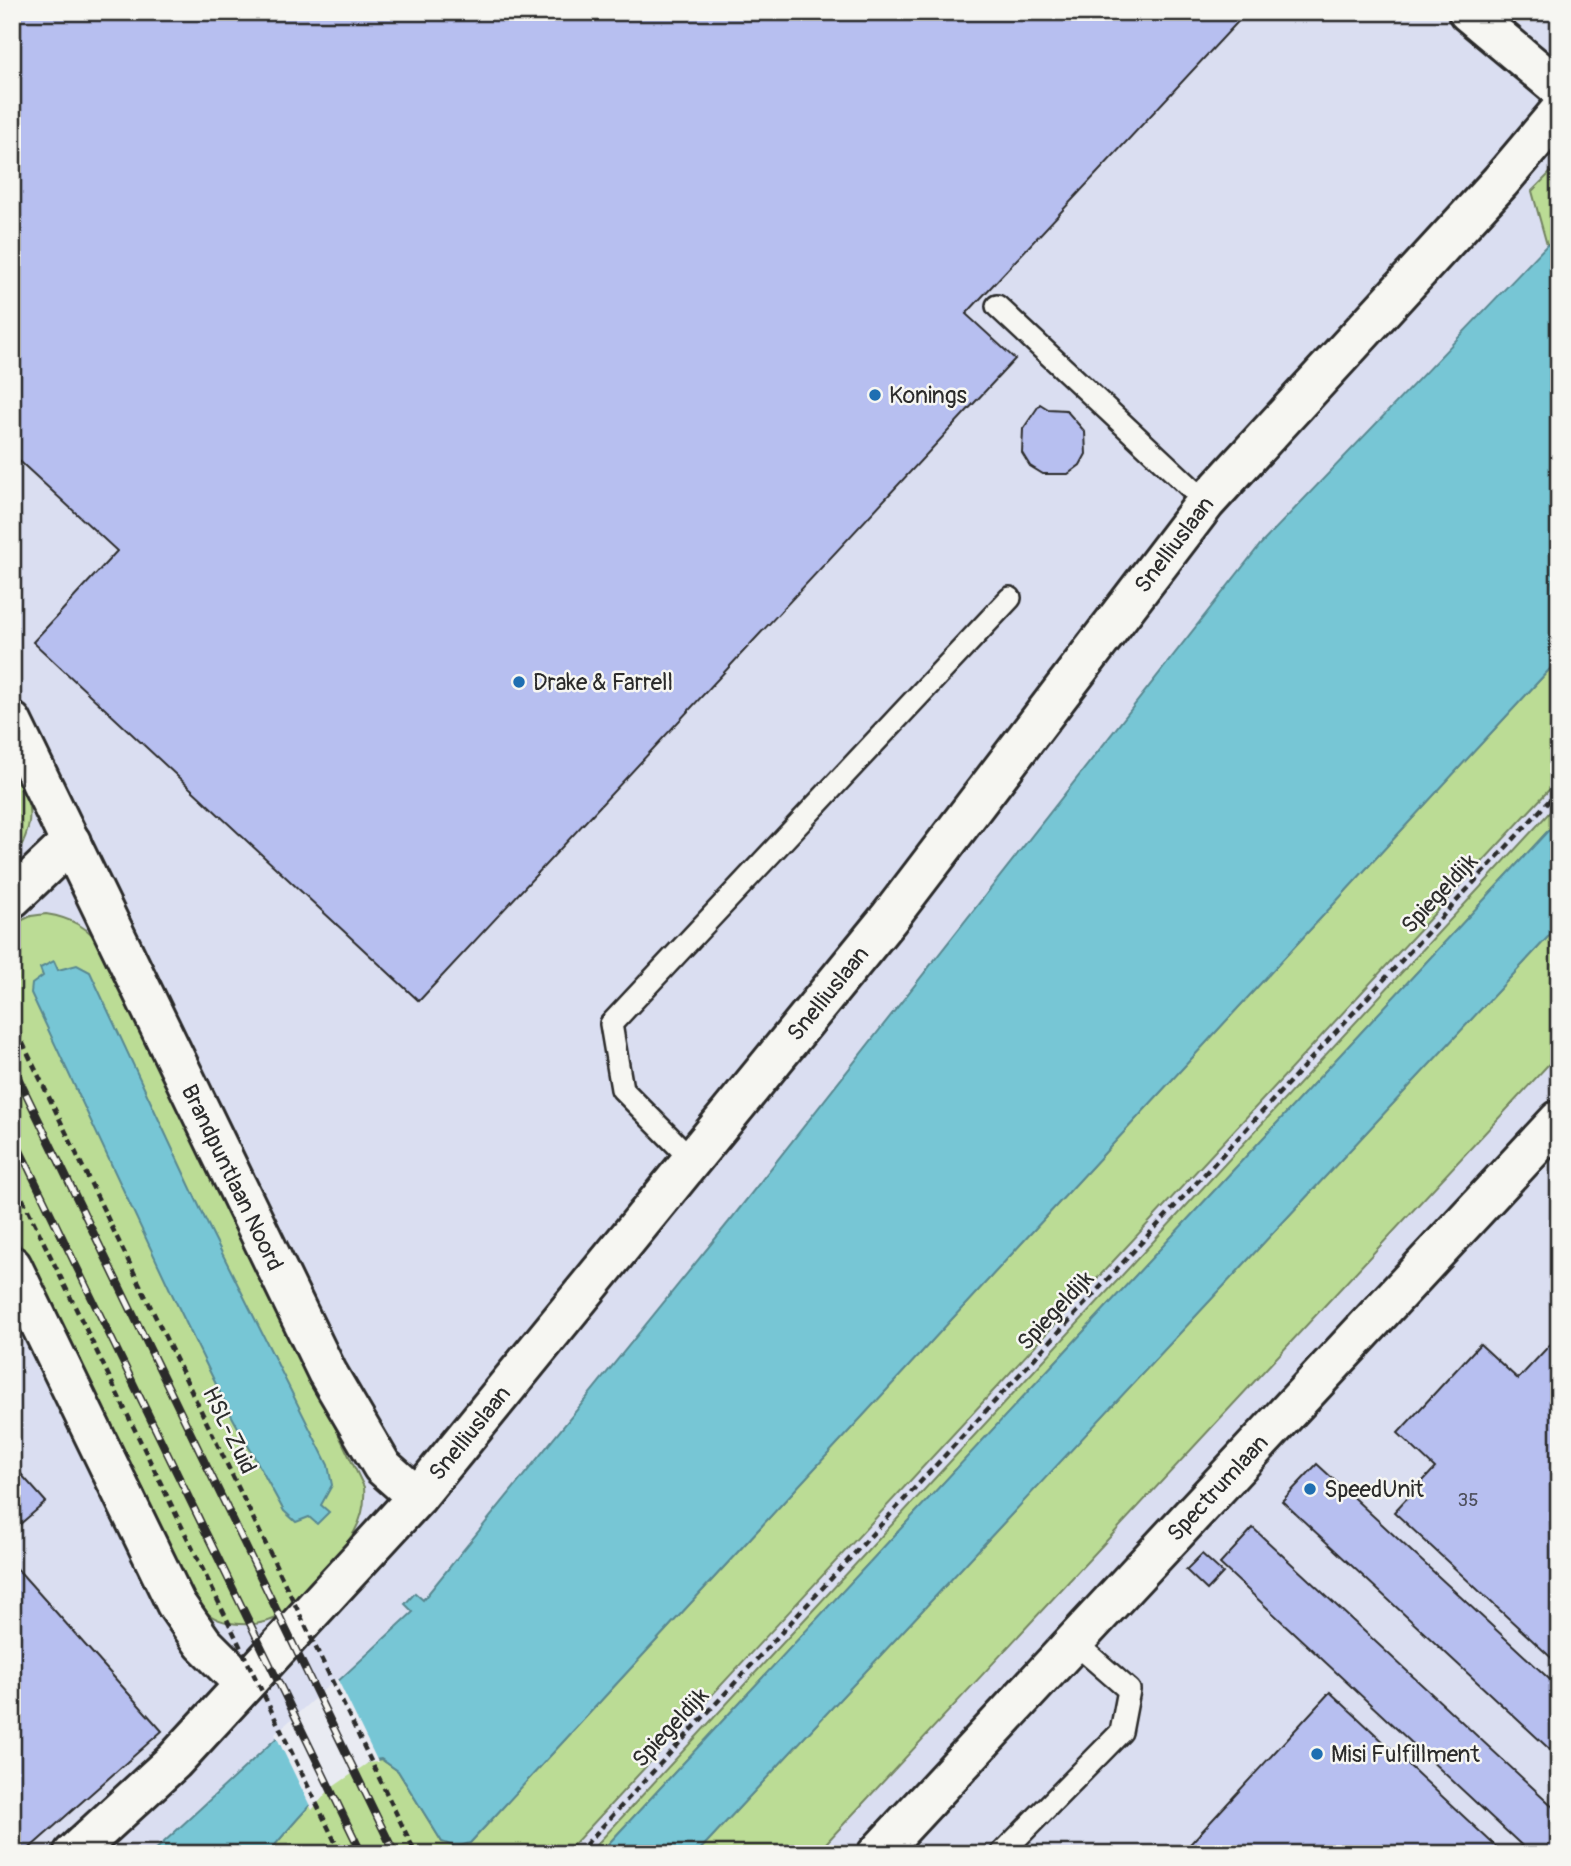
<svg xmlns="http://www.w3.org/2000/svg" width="1571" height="1866" font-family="Pangolin,sans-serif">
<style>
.built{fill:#dadef1}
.green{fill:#bbdc95;stroke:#738460;stroke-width:2}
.water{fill:#77c6d5;stroke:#598891;stroke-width:2}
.pier{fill:#e9ebf2}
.building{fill:#b7bff0;stroke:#2b2b2b;stroke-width:2}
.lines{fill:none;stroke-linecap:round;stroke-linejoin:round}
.lane-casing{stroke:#2b2b2b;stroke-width:26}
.street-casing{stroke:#2b2b2b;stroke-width:44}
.secondary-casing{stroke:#2b2b2b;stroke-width:44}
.path{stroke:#2b2b2b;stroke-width:4.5;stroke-dasharray:7 5;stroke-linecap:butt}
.lane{stroke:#f6f6f2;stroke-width:21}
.street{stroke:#f6f6f2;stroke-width:38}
.secondary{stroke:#f6f6f2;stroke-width:38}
.rail-casing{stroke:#2b2b2b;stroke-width:8}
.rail{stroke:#f6f6f2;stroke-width:5;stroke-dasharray:16;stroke-linecap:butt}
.path-bridge{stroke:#2b2b2b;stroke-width:4.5;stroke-dasharray:7 5;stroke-linecap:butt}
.poi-dot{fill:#1f6fb2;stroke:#f6f6f2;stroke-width:2.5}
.labels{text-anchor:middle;stroke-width:5;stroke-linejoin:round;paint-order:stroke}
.number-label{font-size:19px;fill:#4e505c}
.poi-label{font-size:23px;fill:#2b2b2b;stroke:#f6f6f2;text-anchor:start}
.street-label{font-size:23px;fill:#2b2b2b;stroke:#f6f6f2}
</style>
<rect width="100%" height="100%" fill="#e9ebf2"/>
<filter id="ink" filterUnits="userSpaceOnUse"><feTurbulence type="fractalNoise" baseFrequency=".0143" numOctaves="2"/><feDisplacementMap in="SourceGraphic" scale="14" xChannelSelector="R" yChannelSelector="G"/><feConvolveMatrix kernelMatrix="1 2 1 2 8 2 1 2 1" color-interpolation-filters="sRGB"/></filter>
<g filter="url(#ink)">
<path class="built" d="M12,12H1559V1854H12Z"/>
<path class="green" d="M1559,164V239L1547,245L1532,191Z
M1559,659V779L565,1854H267C296,1822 337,1764 381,1759L398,1771L442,1842L470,1843Z
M12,760C30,801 40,821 12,861Z
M1559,802V819L599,1854H588Z
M46,914C72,918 90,928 105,950L364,1487C367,1526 345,1546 320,1574C309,1587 298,1602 284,1613C265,1628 226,1628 207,1613C196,1605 190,1590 182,1579L12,1229V925L31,916Z
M1559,925V1053L816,1854H696Z"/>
<path class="water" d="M1559,239V659L470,1843L456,1847L442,1842L398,1771L381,1759C337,1764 296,1822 267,1854H151L413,1612L405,1604L415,1593L423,1600L732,1218L1260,545L1547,245Z
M1559,819V925L696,1854H599Z
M54,961L58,970L77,965L90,972L207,1223L328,1465L332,1485L321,1505L329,1512L317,1524L309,1517L296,1522L284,1511L229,1411L172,1294L31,993L32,984L43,976L40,968Z"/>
<path class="pier" d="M337,1678L378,1762L368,1763L330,1789L312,1810L275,1734Z"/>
<path class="building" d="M12,12H1247L966,314L1015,359L419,1001L33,642L117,551L12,454Z
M1040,404L1048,409L1066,410L1085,432L1086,454L1080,465L1068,474H1043L1030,466L1022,453L1023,429Z
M1559,1335V1665L1394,1512L1435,1468L1398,1433L1480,1344L1518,1379Z
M12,1464L46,1502L12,1531Z
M1317,1464L1559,1688V1758L1282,1501Z
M1253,1528L1559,1812V1854H1531L1220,1564Z
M1202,1554L1223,1573L1207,1590L1186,1570Z
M12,1563L162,1731L23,1854H12Z
M1330,1692L1504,1854H1181Z"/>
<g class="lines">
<g class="lane-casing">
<path id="lane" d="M997,306L1206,502
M692,1160L622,1089L611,1024L1010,598
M1001,1854L1121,1732L1129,1690L1074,1642"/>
</g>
<g class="street-casing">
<g id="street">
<path id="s1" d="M12,722L327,1372L382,1466L417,1497"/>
<path d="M12,898L71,842"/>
<path d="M12,1266L176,1604L203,1643L244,1684"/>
<path id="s2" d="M73,1854L174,1761L417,1497L889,918L1206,502L1500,182L1559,112"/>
<path id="s3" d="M877,1854L1559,1120"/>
</g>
</g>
<g class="secondary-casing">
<path id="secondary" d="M1468,12L1559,88"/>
</g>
<path class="path" d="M577,1854L1559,790"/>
<use href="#lane" class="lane"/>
<use href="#street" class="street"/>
<use href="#secondary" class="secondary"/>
<g class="rail-casing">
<path id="rail" d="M12,1065L395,1854
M12,1134L362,1854"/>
</g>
<use href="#rail" class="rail"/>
<path class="path-bridge" d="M12,1021L416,1854
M12,1177L341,1854"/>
</g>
</g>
<g class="poi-dot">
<circle cx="875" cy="395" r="7"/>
<circle cx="519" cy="682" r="7"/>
<circle cx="1310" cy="1489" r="7"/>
<circle cx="1317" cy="1754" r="7"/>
</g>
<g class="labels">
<g class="number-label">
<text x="1468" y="1506">35</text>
</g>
<g class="poi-label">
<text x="889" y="403">Konings</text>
<text x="533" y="690">Drake &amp; Farrell</text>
<text x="1324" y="1497">SpeedUnit</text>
<text x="1331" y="1762">Misi Fulfillment</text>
</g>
<g class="street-label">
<text dy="8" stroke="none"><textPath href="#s2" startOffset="1713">Snelliuslaan</textPath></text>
<text transform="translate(1439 893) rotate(-47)" y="8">Spiegeldijk</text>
<text dy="8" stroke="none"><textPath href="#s2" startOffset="1146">Snelliuslaan</textPath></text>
<text dy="8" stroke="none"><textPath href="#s1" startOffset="506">Brandpuntlaan Noord</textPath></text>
<text transform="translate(1055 1310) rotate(-47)" y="8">Spiegeldijk</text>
<text transform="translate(230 1430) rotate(64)" y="8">HSL-Zuid</text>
<text dy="8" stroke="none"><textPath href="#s2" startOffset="579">Snelliuslaan</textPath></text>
<text dy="8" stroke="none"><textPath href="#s3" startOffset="500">Spectrumlaan</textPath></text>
<text transform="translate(670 1727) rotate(-47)" y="8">Spiegeldijk</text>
</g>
</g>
<rect width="1571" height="1866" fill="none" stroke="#f6f6f2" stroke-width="42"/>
<rect x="21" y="21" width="1529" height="1824" fill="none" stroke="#2b2b2b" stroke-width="2.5" filter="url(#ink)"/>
</svg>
